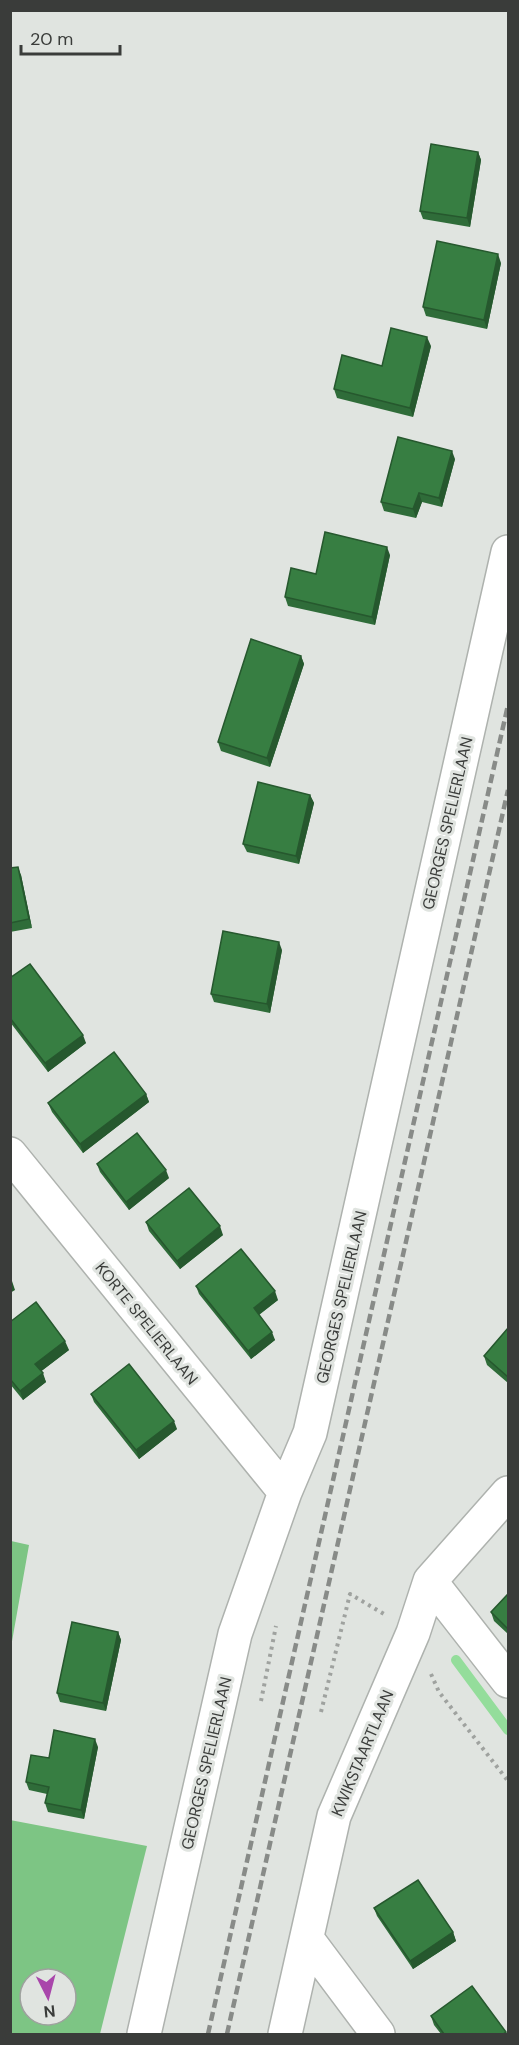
<svg xmlns="http://www.w3.org/2000/svg" width="519" height="2045" font-family="'DM Sans',sans-serif">
<style>
.forest{fill:#7dc584;fill-rule:evenodd}
.lines{fill:none;stroke-linecap:round;stroke-linejoin:round}
.stream{stroke:#94dd9b;stroke-width:10}
.minor-casing{stroke:#aeb2ae;stroke-width:36}
.path{stroke:#9fa29f;stroke-width:4;stroke-dasharray:3 4.5;stroke-linecap:butt}
.minor{stroke:#fff;stroke-width:33}
.rail{stroke:#888b88;stroke-width:4.5;stroke-dasharray:9 4.5;stroke-linecap:butt}
.wall{fill:#2f6c39}
.shaded-wall{fill:#26582e}
.building{fill:#377e42;stroke:#26582e;stroke-width:1.5}
.labels{text-anchor:middle;stroke-width:6;stroke-linejoin:round;paint-order:stroke}
.street-label{font-size:16px;fill:#3a3c3a;stroke:#e0e4e0}
</style>
<rect width="100%" height="100%" fill="#e0e4e0"/>
<path class="forest" d="M11,1541L29,1545L11,1647L10,1541Z
M10,1820L147,1846L100,2034H11ZM30,1979H66V2015H30Z"/>
<g class="lines">
<path class="stream" d="M456,1660L508,1730"/>
<g class="minor-casing">
<path id="minor" d="M10,1154L285,1492
M430,1581L508,1681
M307,1939L378,2034
M144,2034L235,1634L285,1492L310,1433L508,552
M285,2034L334,1816L413,1633L430,1581L508,1493"/>
</g>
<path class="path" d="M431,1674L439,1692L508,1781
M261,1701L276,1626
M321,1712L350,1594L384,1614"/>
<use href="#minor" class="minor"/>
<path class="rail" d="M208,2034L508,705
M227,2034L508,790"/>
</g>
<path class="wall" d="M478,152L481,160L470,227L423,219L420,211Z
M501,263L487,329L426,316L423,307Z
M431,346L413,417L337,398L334,389L382,366Z
M455,459L442,507L422,502L416,518L384,511L381,502Z
M390,555L375,625L288,606L285,597L316,574Z
M301,656L304,664L270,767L221,751L218,742Z
M310,795L314,803L299,864L247,852L243,844Z
M10,868L21,875L32,928L10,932Z
M282,950L270,1013L214,1002L211,994Z
M10,978L86,1043L48,1072L10,1022Z
M146,1094L149,1102L83,1153L52,1112L48,1103Z
M97,1164L169,1178L129,1210L100,1172Z
M146,1222L223,1235L180,1269L149,1231Z
M196,1286L278,1300L259,1315L275,1340L251,1359L199,1294Z
M10,1322L69,1350L41,1371L46,1382L23,1400L10,1384Z
M508,1328V1383L487,1365L484,1356Z
M91,1394L177,1429L139,1459L94,1402Z
M508,1594V1634L494,1621L491,1612Z
M118,1632L121,1640L106,1711L60,1702L57,1693Z
M98,1747L84,1819L48,1812L45,1803L47,1794L29,1790L26,1782L49,1758Z
M374,1908L453,1932L456,1941L413,1969L377,1916Z
M431,2016L506,2032L507,2034H441L434,2025Z"/>
<path class="shaded-wall" d="M478,152L481,160L470,227L467,218Z
M498,254L501,263L487,329L484,320Z
M427,337L431,346L413,417L410,408Z
M452,451L455,459L442,507L439,498Z
M419,493L422,502L416,518L413,509Z
M387,547L390,555L375,625L372,617Z
M301,656L304,664L270,767L267,758Z
M310,795L314,803L299,864L296,856Z
M18,867L21,875L32,928L29,919Z
M279,942L282,950L270,1013L267,1004Z
M83,1035L86,1043L48,1072L45,1063Z
M146,1094L149,1102L83,1153L80,1144Z
M166,1170L169,1178L129,1210L126,1202Z
M220,1226L223,1235L180,1269L177,1261Z
M12,1281L15,1290L10,1293V1282Z
M275,1291L278,1300L257,1316L254,1308Z
M272,1332L275,1340L251,1359L248,1351Z
M65,1341L69,1350L39,1373L35,1364Z
M43,1373L46,1382L23,1400L20,1391Z
M174,1421L177,1429L139,1459L136,1450Z
M118,1632L121,1640L106,1711L103,1703Z
M95,1739L98,1747L84,1819L81,1810Z
M453,1932L456,1941L413,1969L410,1961Z"/>
<path class="building" d="M431,144L478,152L467,218L420,211Z
M437,241L498,254L484,320L423,307Z
M391,328L427,337L410,408L334,389L342,355L382,366Z
M398,437L452,451L439,498L419,493L413,509L381,502Z
M325,532L387,547L372,617L285,597L291,568L316,574Z
M251,639L301,656L267,758L218,742Z
M258,782L310,795L296,856L243,844Z
M18,867L29,919L10,923V868Z
M223,931L279,942L267,1004L211,994Z
M30,964L83,1035L45,1063L10,1018V978Z
M114,1052L146,1094L80,1144L48,1103Z
M137,1133L166,1170L126,1202L97,1164Z
M189,1188L220,1226L177,1261L146,1222Z
M241,1249L275,1291L254,1308L272,1332L248,1351L196,1286Z
M36,1302L65,1341L35,1364L43,1373L20,1391L10,1379V1322Z
M508,1328V1377L484,1356Z
M129,1364L174,1421L136,1450L91,1394Z
M508,1594V1629L491,1612Z
M72,1622L118,1632L103,1703L57,1693Z
M54,1730L95,1739L81,1810L45,1803L49,1787L26,1782L31,1755L49,1758Z
M418,1880L453,1932L410,1961L374,1908Z
M472,1986L506,2032L503,2034H444L431,2016Z"/>
<g class="labels">
<g class="street-label">
<text transform="translate(447 823) rotate(-77)" y="6">GEORGES SPELIERLAAN</text>
<text transform="translate(341 1297) rotate(-77)" y="6">GEORGES SPELIERLAAN</text>
<text transform="translate(147 1323) rotate(51)" y="6">KORTE SPELIERLAAN</text>
<text transform="translate(362 1753) rotate(-67)" y="6">KWIKSTAARTLAAN</text>
<text transform="translate(206 1763) rotate(-77)" y="6">GEORGES SPELIERLAAN</text>
</g>
</g>
<rect width="519" height="2045" fill="none" stroke="#3a3c3a" stroke-width="24"/>
<g transform="translate(48 1997) rotate(174)"><circle r="28" fill="#e0e4e0" stroke="#9ea19e" stroke-width="1.5"/>
<path d="M0-4.5L10 22L0 15L-10 22Z" fill="#a946ab"/>
<text y="-9" font-size="16" font-weight="bold" text-anchor="middle" fill="#3a3c3a">N</text>
</g>
<path d="M21 45v9h99v-9" fill="none" stroke="#3a3c3a" stroke-width="3"/>
<text x="30" y="45" font-size="18" fill="#3a3c3a" stroke="#e0e4e0" stroke-width="4.5" paint-order="stroke">20 m</text>
</svg>
